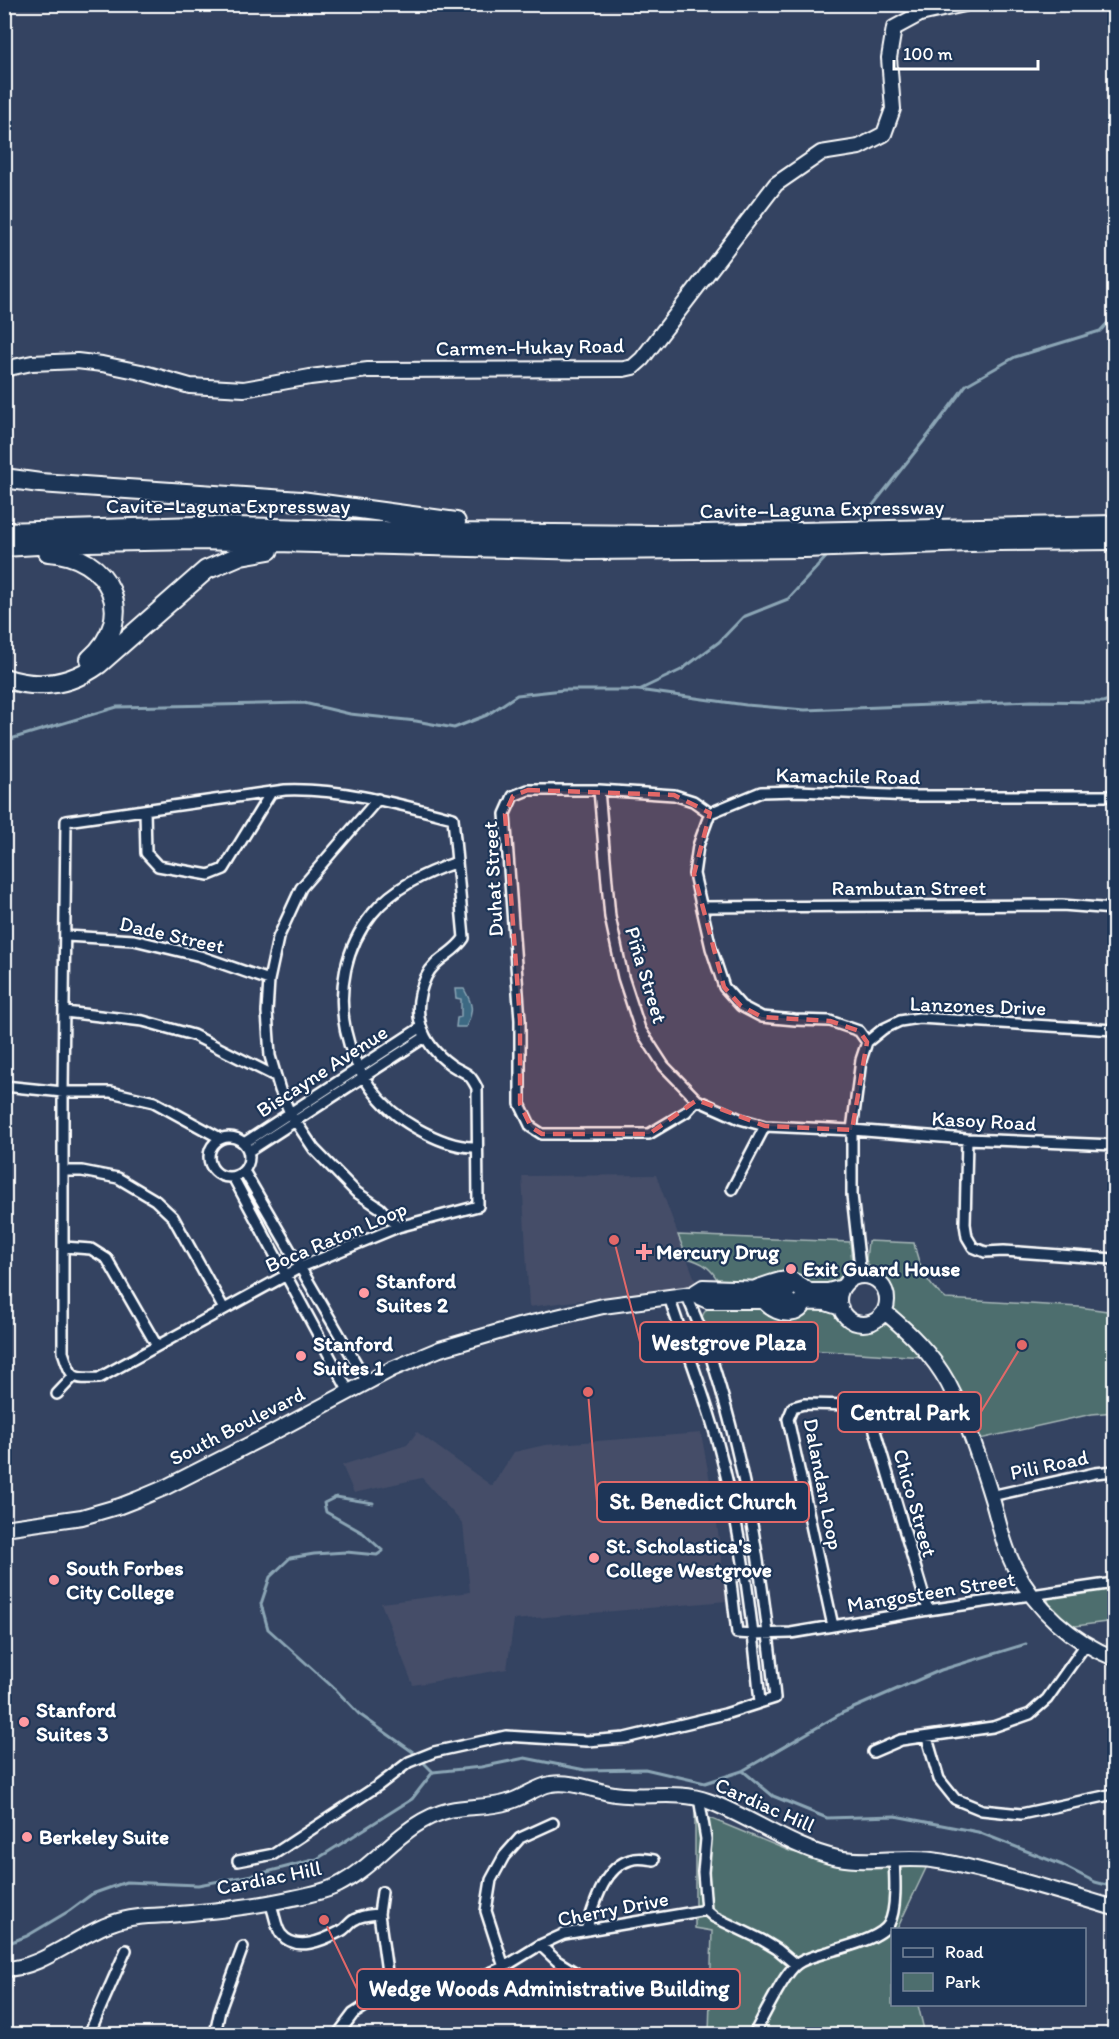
<svg xmlns="http://www.w3.org/2000/svg" width="1119" height="2039" font-family="Itim,sans-serif">
<style>
.built{fill:#444d68}
.green{fill:#4d6e6e;stroke:#a6b6b6;stroke-width:1.5}
.water{fill:#3d6983;stroke:#8ba5b5;stroke-width:1.5}
.lines{fill:none;stroke-linecap:round;stroke-linejoin:round}
.stream{stroke:#8ba5b5;stroke-width:3}
.street-casing{stroke:#fff;stroke-width:14}
.secondary-casing{stroke:#fff;stroke-width:18}
.highway-casing{stroke:#fff;stroke-width:22}
.street{stroke:#1d3557;stroke-width:9}
.secondary{stroke:#1d3557;stroke-width:14}
.highway{stroke:#1d3557;stroke-width:18}
.marked{fill:#e26868;fill-opacity:0.2;stroke:#e26868;stroke-width:4.5;stroke-dasharray:12 8;stroke-linejoin:round}
.poi-dot{fill:#ff9aa2;stroke:#1d3557;stroke-width:2}
.labels{text-anchor:middle;stroke-width:4.5;stroke-linejoin:round;paint-order:stroke}
.street-label{font-size:21px;fill:#fff;stroke:#1d3557}
.poi-label{font-size:21px;font-weight:bold;fill:#fff;stroke:#1d3557;text-anchor:start}
.leader{fill:none;stroke:#e26868;stroke-width:2}
.callout-dot{fill:#e26868;stroke:#1d3557;stroke-width:2}
.callout{fill:#1d3557;stroke:#e26868;stroke-width:2}
.callout-label{font-size:22px;text-anchor:middle;font-weight:bold;fill:#fff}
</style>
<rect width="100%" height="100%" fill="#344361"/>
<filter id="ink" filterUnits="userSpaceOnUse"><feTurbulence type="fractalNoise" baseFrequency=".0167" numOctaves="2"/><feDisplacementMap in="SourceGraphic" scale="12" xChannelSelector="R" yChannelSelector="G"/><feConvolveMatrix kernelMatrix="1 2 1 2 8 2 1 2 1" color-interpolation-filters="sRGB"/></filter>
<g filter="url(#ink)">
<path class="built" d="M656,1175L697,1285L529,1307L522,1176Z
M417,1432L492,1486L514,1452L545,1445L701,1433L715,1508L727,1601L514,1620L507,1669L413,1685L381,1603L470,1592L463,1524L422,1478L354,1493L342,1465L407,1445Z"/>
<path class="green" d="M678,1235L850,1242L853,1271L838,1286L719,1283C712,1268 702,1262 687,1258Z
M868,1241L914,1243C919,1267 926,1284 946,1299L1079,1307L1114,1312V1412L1092,1414L980,1439L971,1417L935,1353L912,1325L894,1309L890,1292L880,1277L872,1272L866,1260Z
M745,1305L806,1311H826L833,1313L845,1326L857,1330L889,1324L926,1357L709,1344C703,1328 695,1319 710,1306Z
M1114,1585V1621L1068,1627L1051,1613L1047,1595Z
M695,1812L792,1852L874,1869L927,1866L897,1929L892,1930V2004L918,2005L925,2034H709L712,1931L695,1928Z"/>
<path class="water" d="M455,989H464C473,1005 474,1010 466,1027H456L457,1018L461,1017V999L456,998Z"/>
<g class="lines">
<path class="stream" d="M858,524L934,428L966,385L1015,357L1100,331L1114,316
M639,690L681,670L719,642L743,617L788,599L828,555
M4,741L117,707L304,703L350,714L416,721L454,728L487,715L517,695L563,690H638L746,705L805,710L1032,701L1103,702L1114,698
M373,1503L336,1497L324,1503L326,1512L363,1533L383,1551L377,1555L346,1552L314,1554L290,1558L270,1577L261,1604L268,1629L336,1690L359,1714L413,1752
M425,1764L433,1772
M743,1771L773,1796L827,1818L895,1816L978,1832L1062,1865L1095,1882L1114,1887
M4,1945L27,1936L69,1911L92,1894L126,1882L198,1885L263,1873L317,1859L412,1799L433,1772L481,1767L525,1758L585,1770L645,1769L705,1783L742,1771L842,1713L941,1670L1026,1644"/>
<g class="street-casing">
<path id="street" d="M285,790C342,788 398,804 453,818L464,938C454,954 435,958 426,977C410,1011 420,1043 451,1065C466,1075 468,1070 477,1088L478,1206L398,1227L301,1267L99,1378C71,1379 72,1379 63,1352V1092L66,821Z
M599,790L610,917L623,977L640,1029L664,1066L697,1100L740,1119L765,1126L852,1130L967,1139L1114,1145
M378,799L301,888L278,938L269,980L267,1012L270,1056L280,1090L290,1113L314,1149L356,1192L380,1208L398,1227
M145,810L146,853L158,866L209,875L224,869L270,794
M457,862C425,873 394,887 372,914C318,981 341,1087 416,1128C434,1138 455,1148 476,1147
M703,907L1062,905L1114,909
M66,936L134,940L200,956L269,980
M65,1012L143,1021L193,1035L275,1076
M867,1042L859,1031L830,1021L795,1020L762,1017L741,1006L724,987L711,948L694,874L698,846L710,813L761,792L798,791L912,796H1114
M4,1086L63,1092H111L154,1102L220,1138
M697,1100L686,1112L649,1134H542L531,1127L520,1104V1020L505,814L513,796L528,790H599L674,795L693,801L710,813
M209 1157a20 20 0 1 1 40 0a20 20 0 1 1-40 0Z
M967,1139L965,1224L967,1237L973,1247L985,1252L1004,1251L1114,1259
M244,1143L420,1028
M249,1151L425,1037
M64,1171H82L118,1178L155,1200L173,1217L224,1309
M244,1171L367,1382
M233,1177L349,1392
M732,1189L765,1126
M64,1247L91,1249L107,1259L157,1346
M861,1276L852,1195V1130L861,1060L867,1042L883,1029L900,1021L919,1018L1114,1030
M669,1297C685,1346 705,1394 718,1444C741,1528 752,1616 760,1702
M57,1394L74,1376
M868,1407L928,1610
M991,1496L1095,1473L1114,1471
M760,1570L730,1574L737,1633L754,1634L791,1633L928,1610L1114,1583
M833,1626L788,1419L793,1407L804,1404L960,1407
M927,1738L939,1779L955,1799L982,1810L1021,1814L1114,1794
M873,1752L901,1740L993,1727L1030,1714L1047,1699L1086,1644
M699,1798L706,1839L703,1872L706,1910L714,1917L762,1940L777,1949L796,1965
M238,1861L274,1854L379,1785L409,1762L434,1752L506,1736L587,1741L625,1738L725,1714L775,1698C764,1586 748,1474 714,1367C707,1342 696,1318 686,1294
M382,1892L379,1914L390,1994
M270,1903C275,1913 275,1926 281,1934C296,1953 324,1940 341,1931C347,1928 350,1921 356,1919C362,1915 372,1915 379,1914
M586,1930C594,1906 603,1868 630,1860C638,1857 646,1859 654,1860
M540,1945L557,1961L581,1976L626,1988H652L680,1980
M504,1967L486,1911L491,1880L504,1856L520,1838L553,1823
M89,2034L126,1950
M215,2034L220,2010L243,1947
M338,2034L353,2014L367,2005L390,1994L452,1989L504,1967L540,1945L564,1934L706,1910
M754,2034C763,2018 784,1973 797,1964C807,1957 820,1955 831,1951C846,1947 881,1938 889,1924C897,1909 895,1878 894,1860"/>
</g>
<g class="secondary-casing">
<path id="secondary" d="M4,369L32,363L77,361L102,364L141,372L190,386L244,389L310,377L368,370L624,369L633,367L642,359L776,184L821,153L859,147L884,134L893,109L889,58L894,28L920,14L965,4
M839 1300a24 24 0 1 1 48 0a24 24 0 1 1-48 0Z
M758,1287C782,1280 788,1272 809,1291C805,1320 780,1319 763,1301
M801,1291H828L843,1287
M692,1294L708,1301H789
M799,1302L826,1303L841,1308
M885,1312C909,1332 932,1354 948,1383C967,1419 980,1460 992,1499C999,1522 1003,1546 1015,1568C1035,1609 1072,1641 1114,1658
M4,1528L82,1517L120,1506L138,1499L164,1488L272,1433L392,1369L440,1349L519,1326L603,1306L692,1294L703,1287L789,1290
M4,1969C41,1969 77,1935 112,1923C131,1916 151,1916 170,1915C211,1911 253,1907 293,1898C308,1895 324,1892 338,1885C379,1864 403,1821 450,1810C469,1806 489,1808 508,1802C523,1798 535,1787 551,1784C571,1781 590,1789 609,1793C641,1800 677,1789 708,1801C751,1817 793,1849 838,1858C869,1864 901,1856 932,1860C957,1863 982,1871 1007,1877C1043,1887 1079,1897 1114,1908"/>
</g>
<g class="highway-casing">
<path id="highway" d="M4,478L40,483L301,501L456,522
M4,532L197,526L451,533L659,535L1114,525
M4,547L87,542L198,540L589,550L805,548L999,541L1114,540
M48,552C110,555 139,616 90,659
M4,678C39,690 70,685 99,664L206,570L241,555L269,550"/>
</g>
<use href="#street" class="street"/>
<use href="#secondary" class="secondary"/>
<use href="#highway" class="highway"/>
</g>
</g>
<path class="marked" d="M528,790L674,795L710,813L694,874L724,987L741,1006L762,1017L830,1021L859,1031L867,1042L852,1130L765,1126L697,1100L649,1134H542L531,1127L520,1104V1020L505,814L513,796Z"/>
<g class="poi-dot">
<path d="M641 1243h6v6h6v6h-6v6h-6v-6h-6v-6h6z"/>
<circle cx="791" cy="1269" r="6"/>
<circle cx="364" cy="1293" r="6"/>
<circle cx="301" cy="1356" r="6"/>
<circle cx="594" cy="1558" r="6"/>
<circle cx="54" cy="1580" r="6"/>
<circle cx="24" cy="1722" r="6"/>
<circle cx="27" cy="1837" r="6"/>
</g>
<g class="labels">
<g class="street-label">
<text transform="translate(530 347) rotate(-1)" y="7">Carmen-Hukay Road</text>
<text x="228" y="513">Cavite–Laguna Expressway</text>
<text transform="translate(822 509) rotate(-1)" y="7">Cavite–Laguna Expressway</text>
<text transform="translate(848 776) rotate(1)" y="7">Kamachile Road</text>
<text transform="translate(493 879) rotate(-93)" y="7">Duhat Street</text>
<text x="909" y="895">Rambutan Street</text>
<text transform="translate(172 935) rotate(13)" y="7">Dade Street</text>
<text transform="translate(646 975) rotate(73)" y="7">Piña Street</text>
<text transform="translate(978 1006) rotate(2)" y="7">Lanzones Drive</text>
<text transform="translate(322 1071) rotate(-33)" y="7">Biscayne Avenue</text>
<text transform="translate(984 1121) rotate(3)" y="7">Kasoy Road</text>
<text transform="translate(336 1237) rotate(-23)" y="7">Boca Raton Loop</text>
<text transform="translate(237 1426) rotate(-27)" y="7">South Boulevard</text>
<text transform="translate(1049 1465) rotate(-12)" y="7">Pili Road</text>
<text transform="translate(823 1484) rotate(79)" y="7">Dalandan Loop</text>
<text transform="translate(915 1503) rotate(74)" y="7">Chico Street</text>
<text transform="translate(931 1592) rotate(-9)" y="7">Mangosteen Street</text>
<text transform="translate(765 1805) rotate(24)" y="7">Cardiac Hill</text>
<text transform="translate(269 1878) rotate(-11)" y="7">Cardiac Hill</text>
<text transform="translate(613 1909) rotate(-11)" y="7">Cherry Drive</text>
</g>
<g class="poi-label">
<text x="656" y="1259">Mercury Drug</text>
<text x="803" y="1276">Exit Guard House</text>
<text x="376" y="1288">Stanford<tspan x="376" dy="24">Suites 2</tspan></text>
<text x="313" y="1351">Stanford<tspan x="313" dy="24">Suites 1</tspan></text>
<text x="606" y="1553">St. Scholastica's<tspan x="606" dy="24">College Westgrove</tspan></text>
<text x="66" y="1575">South Forbes<tspan x="66" dy="24">City College</tspan></text>
<text x="36" y="1717">Stanford<tspan x="36" dy="24">Suites 3</tspan></text>
<text x="39" y="1844">Berkeley Suite</text>
</g>
</g>
<path class="leader" d="M614 1240L640 1342M1022 1345L981 1412M588 1392L597 1502M324 1920L357 1989"/>
<g class="callout-dot">
<circle cx="614" cy="1240" r="6"/>
<circle cx="1022" cy="1345" r="6"/>
<circle cx="588" cy="1392" r="6"/>
<circle cx="324" cy="1920" r="6"/>
</g>
<g class="callout">
<rect x="640" y="1322" width="178" height="40" rx="6"/>
<rect x="838" y="1392" width="143" height="40" rx="6"/>
<rect x="597" y="1482" width="212" height="40" rx="6"/>
<rect x="357" y="1969" width="383" height="40" rx="6"/>
</g>
<g class="callout-label">
<text x="729" y="1350">Westgrove Plaza</text>
<text x="910" y="1420">Central Park</text>
<text x="703" y="1509">St. Benedict Church</text>
<text x="549" y="1996">Wedge Woods Administrative Building</text>
</g>
<rect width="1119" height="2039" fill="none" stroke="#1d3557" stroke-width="24"/>
<rect x="12" y="12" width="1095" height="2015" fill="none" stroke="#fff" stroke-width="2" filter="url(#ink)"/>
<rect x="891" y="1928" width="195" height="78" fill="#1d3557" stroke="#77869a" stroke-width="1.5"/>
<rect x="903" y="1948" width="30" height="9" fill="#1d3557" stroke="#77869a" stroke-width="1.5"/>
<text x="945" y="1958" font-size="18" fill="#ffffff">Road</text>
<rect x="903" y="1973" width="30" height="18" fill="#4d6e6e" stroke="#77869a" stroke-width="1.5"/>
<text x="945" y="1988" font-size="18" fill="#ffffff">Park</text>
<path d="M894 60v9h144v-9" fill="none" stroke="#ffffff" stroke-width="3"/>
<text x="903" y="60" font-size="18" fill="#ffffff" stroke="#1d3557" stroke-width="4.5" paint-order="stroke">100 m</text>
</svg>
